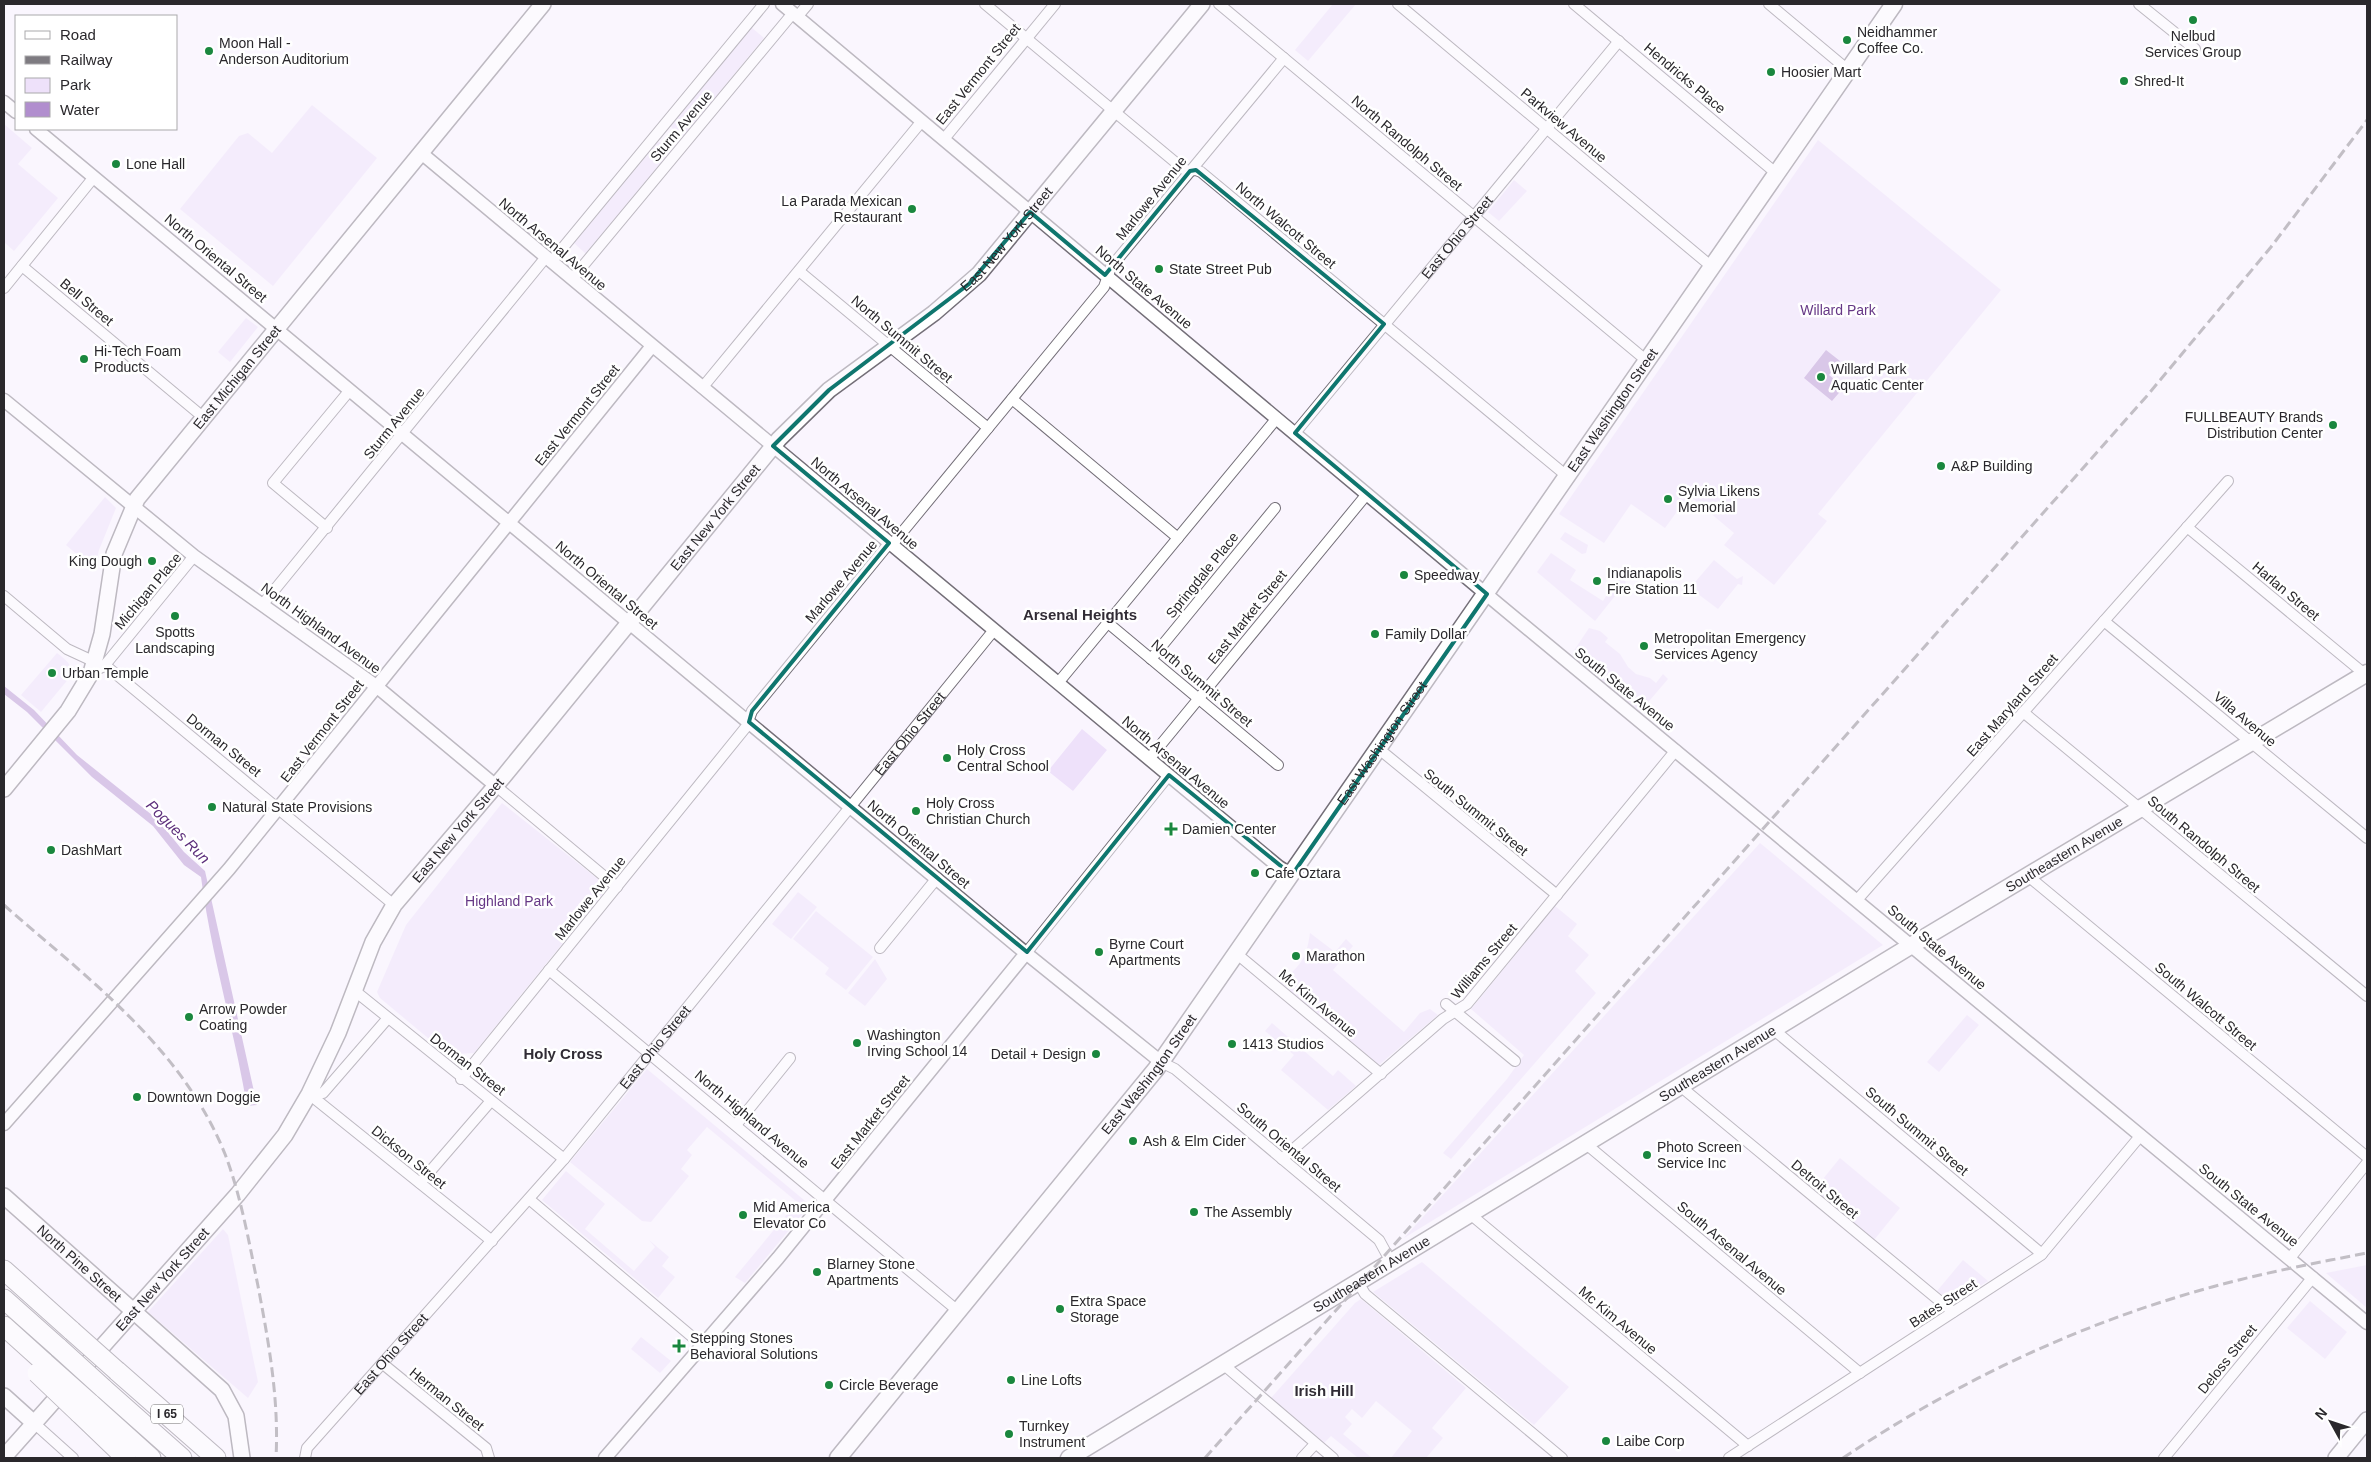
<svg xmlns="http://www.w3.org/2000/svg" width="2371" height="1462" font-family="Helvetica,sans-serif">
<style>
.green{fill:#eee1fa}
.water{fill:#b18ece}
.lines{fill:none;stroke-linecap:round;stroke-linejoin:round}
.minor-casing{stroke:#746f78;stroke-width:12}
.tertiary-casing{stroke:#746f78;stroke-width:15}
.secondary-casing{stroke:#746f78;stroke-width:18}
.primary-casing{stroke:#746f78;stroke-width:19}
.motorway-casing{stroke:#746f78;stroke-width:21}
.minor{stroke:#fff;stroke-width:10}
.tertiary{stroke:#fff;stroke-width:12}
.secondary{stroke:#fff;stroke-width:15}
.primary{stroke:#fff;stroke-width:16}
.motorway{stroke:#fff;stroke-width:19}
.rail{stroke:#7e7b81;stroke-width:3;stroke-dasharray:10 5;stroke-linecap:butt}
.motorway-bridge-casing{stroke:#746f78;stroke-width:21;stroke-linecap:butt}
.motorway-bridge{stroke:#fff;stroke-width:19}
.marked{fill:none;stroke:#0f766e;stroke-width:4;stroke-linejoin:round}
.poi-dot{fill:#1a873e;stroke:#fff;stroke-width:2}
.labels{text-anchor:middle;stroke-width:5;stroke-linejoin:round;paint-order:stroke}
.shield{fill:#fff;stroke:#6a686b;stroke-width:1}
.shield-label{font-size:12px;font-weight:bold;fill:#2a282c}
.poi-label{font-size:14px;fill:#2a282c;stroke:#fff;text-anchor:start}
.street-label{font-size:14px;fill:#2a282c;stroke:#fff}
.park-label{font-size:14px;fill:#663886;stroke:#fff}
.neighbourhood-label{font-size:15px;font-weight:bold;fill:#312c35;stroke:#fff}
.water-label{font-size:15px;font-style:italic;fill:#5c2e7b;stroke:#fff}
</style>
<rect width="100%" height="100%" fill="#faf5fe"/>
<path class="green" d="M1333,4H1356L1308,61L1295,50Z
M751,27L764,38L683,137L670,126Z
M312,105L377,158L273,286L180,209L239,136L248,133L272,153Z
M4,124L32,148L18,164L58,198L14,251L4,242Z
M1818,140L2001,290L1818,514L1827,521L1774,585L1724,545L1734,533L1689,495L1665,528L1631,504L1604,543L1559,514Z
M658,142L667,144L672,151L586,254L574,243Z
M1514,180L1527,191L1499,221L1488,212Z
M246,318L258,327L230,362L218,352Z
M105,497L116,508L99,550L94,569L66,545Z
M1565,532L1588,545L1586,553L1582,554L1560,539Z
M1551,553L1576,570L1570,580L1603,601L1619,576L1626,582L1595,621L1537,572Z
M1714,560L1737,579L1743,576L1742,585L1738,584L1718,609L1690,588Z
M1589,628L1600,631L1608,638L1605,642L1620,654L1628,667L1636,674L1650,678L1656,683L1663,674L1668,679L1644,707L1646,710L1640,712L1580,663L1573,652Z
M57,653C66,660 74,665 70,677L41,712L21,695Z
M1082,729L1107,750L1073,791L1048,771Z
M502,803L608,887L474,1053L458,1054L440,1048L380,998L377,992L406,925Z
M1760,843L1883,945L1404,1238Z
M798,892L817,907L791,939L772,924Z
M1555,906L1577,924L1568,936L1589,955L1575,971L1596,993L1451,1159L1443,1153L1507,1079L1524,1055L1471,1009Z
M816,911L873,957L846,990L825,974L829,968L793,939Z
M1310,933L1335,952L1346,939L1353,946L1333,970L1404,1032L1420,1013L1430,1009L1438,1015L1379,1065L1279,984C1300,965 1306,961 1310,933Z
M875,959L887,979L865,1006L848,993Z
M1967,1015L1979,1025L1939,1072L1927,1062Z
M1272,1023L1333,1076L1338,1070L1356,1086L1328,1110L1281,1070L1294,1055L1265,1031Z
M647,1069L810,1205L745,1283L735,1277L797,1202L707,1127L687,1150L692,1155L681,1169L689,1176L651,1222L642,1221L570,1162Z
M1840,1158L1900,1208L1874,1240L1814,1190Z
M566,1171L605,1204L585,1229L634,1271L655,1247L649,1240L669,1257L662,1266L675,1277L658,1298L542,1200Z
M223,1229L228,1235L258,1382L248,1398L148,1312Z
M1963,1260L1988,1281L1952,1304L1937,1291Z
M1422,1262L1569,1387L1534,1425L1373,1292Z
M2367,1265V1308L2326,1273Z
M1361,1299L1466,1388L1432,1428L1443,1438L1426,1458H1391L1412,1431L1376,1401L1362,1418L1352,1409L1345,1417L1352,1424L1343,1434L1372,1458H1358L1331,1436L1324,1443L1271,1398L1355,1303Z
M2310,1301L2347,1332L2325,1359L2287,1328Z
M641,1337L671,1361L660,1373L631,1349Z"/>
<path class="water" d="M1826,350L1840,361L1829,375L1844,387L1832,401L1804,378Z
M4,686L34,710L77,755L157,819L184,852L205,871L257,1105L247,1106C234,1029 211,954 201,877L184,865L153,826L92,777L27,712L4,694Z"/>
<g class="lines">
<g class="minor-casing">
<g id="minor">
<path d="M985,4L1181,167L1187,171L1196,170L1201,172L1568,477"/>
<path d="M1219,4L1647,361"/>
<path d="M1398,4L1712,267"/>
<path d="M1574,4L1777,174"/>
<path d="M1769,4L1848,70"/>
<path d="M2139,4L2195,49"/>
<path d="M797,17L808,4"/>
<path d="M944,139L1055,4"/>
<path d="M551,262L764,4"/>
<path d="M22,266L203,417"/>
<path d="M799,271L988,428"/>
<path d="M572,279L793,13"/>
<path d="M4,288L94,177"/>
<path d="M702,388L922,121"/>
<path d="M1012,399L1178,538"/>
<path id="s1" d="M1295,433L1619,41"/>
<path d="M2187,527L2367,676"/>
<path d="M327,528L273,483L350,390"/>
<path d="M4,596L67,649L95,662"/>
<path d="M263,604L546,257"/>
<path d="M2104,621L2367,838"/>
<path d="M1108,623L1278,765"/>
<path d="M1151,659L1275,508"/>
<path d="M105,665L394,905"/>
<path d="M100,668L105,665L194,556"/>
<path d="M1058,683L1277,418"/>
<path d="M2023,712L2367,996"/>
<path d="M1379,749L1557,895"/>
<path d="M1149,759L1367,494"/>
<path d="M496,786L617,887"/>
<path d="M2028,876L2367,1157"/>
<path d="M1857,900L2228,481"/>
<path d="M880,948L937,878"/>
<path d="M1027,952L1169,775"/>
<path d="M1237,954L1381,1074"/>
<path d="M549,970L958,1311"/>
<path d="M355,991L564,1159"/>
<path d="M1446,1004L1515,1061"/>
<path d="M1774,1030L2042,1254"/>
<path d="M1161,1062L1175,1069L1379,1240L1391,1262"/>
<path d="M461,1079L746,727L752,711L887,546L895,541L1104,287L1111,267L1284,58"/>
<path d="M1680,1086L1953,1312"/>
<path d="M309,1094L492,1241"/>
<path d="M309,1094L323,1093L388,1018"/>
<path d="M736,1125L790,1058"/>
<path d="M1586,1144L1860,1373"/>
<path d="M1282,1159L1443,1019L1467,1004L1676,750"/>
<path d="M420,1183L490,1102"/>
<path d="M529,1199L703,1346"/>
<path d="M1470,1214L1748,1446"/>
<path d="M2290,1258L2367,1163"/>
<path d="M1358,1282L1365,1294L1562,1458"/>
<path d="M383,1364L486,1448L489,1458"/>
<path d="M1224,1365L1333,1458"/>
<path d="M34,1423L73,1458"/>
<path id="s2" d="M305,1458L307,1448L564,1159L994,630"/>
<path d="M1302,1458L1315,1444"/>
<path d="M1729,1458L2041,1255L2141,1135"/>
<path d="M2164,1458L2313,1277"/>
</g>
</g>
<g class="tertiary-casing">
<path id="tertiary" d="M782,4L1498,604L2367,1323
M4,102L16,112
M36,129L1022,950L1161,1062
M420,152L1279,867L1292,875
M4,400L194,556L376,686L496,786
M4,1124L229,869L652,346
M605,1458L778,1258L1027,952"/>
</g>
<g class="secondary-casing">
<g id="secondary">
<path id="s3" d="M4,789L68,711L91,673L102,634L114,554L137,499L543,4"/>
<path id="s4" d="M4,1196L222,1390L236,1416L242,1458"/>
<path d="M4,1396L34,1423"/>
<path id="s5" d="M4,1457L238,1194L285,1135L309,1094L338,1033L373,942L394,905L504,776L779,439L829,390L934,313L979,274L1202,4"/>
<path d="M2336,1458L2367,1420"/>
</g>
</g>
<g class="primary-casing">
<g id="primary">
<path id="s6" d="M838,1458L1156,1069L1894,4"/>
<path id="s7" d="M1069,1458L1912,945L2367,673"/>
</g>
</g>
<g class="motorway-casing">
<path id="motorway" d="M4,1270L72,1331
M4,1299L59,1348
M4,1326L45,1363
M117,1371L216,1458
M103,1388L182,1458
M90,1403L151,1458
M79,1413L126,1458"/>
</g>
<use href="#minor" class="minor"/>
<use href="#tertiary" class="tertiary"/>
<use href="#secondary" class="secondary"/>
<use href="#primary" class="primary"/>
<use href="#motorway" class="motorway"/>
<path class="rail" d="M4,905C87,978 182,1047 225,1154C241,1196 249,1242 258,1286C269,1344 279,1399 276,1458
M1205,1458L2146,397L2271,247L2367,120
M1843,1458C1956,1382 2080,1323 2212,1287C2263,1273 2315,1263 2367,1253"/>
<g class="motorway-bridge-casing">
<path id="motorway-bridge" d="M72,1331L117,1371
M59,1348L103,1388
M45,1363L90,1403
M37,1373L79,1413"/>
</g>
<use href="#motorway-bridge" class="motorway-bridge"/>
</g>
<path d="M0 0H2371V1462H0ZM1196,170L1384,324L1295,433L1487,594L1292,875L1169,775L1027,952L749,722L752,711L889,543L773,446L829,390L969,284L1030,212L1105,275L1190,171Z" fill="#faf5fe" fill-opacity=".55" fill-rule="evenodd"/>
<path class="marked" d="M1196,170L1384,324L1295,433L1487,594L1292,875L1169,775L1027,952L749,722L752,711L889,543L773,446L829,390L969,284L1030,212L1105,275L1190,171Z"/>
<g class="poi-dot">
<circle cx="2193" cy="20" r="5"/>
<circle cx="1847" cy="40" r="5"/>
<circle cx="209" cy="51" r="5"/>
<circle cx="1771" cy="72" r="5"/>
<circle cx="2124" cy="81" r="5"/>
<circle cx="116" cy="164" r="5"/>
<circle cx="912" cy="209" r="5"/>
<circle cx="1159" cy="269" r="5"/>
<circle cx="84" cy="359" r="5"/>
<circle cx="1821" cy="377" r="5"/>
<circle cx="2333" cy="425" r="5"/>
<circle cx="1941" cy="466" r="5"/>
<circle cx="1668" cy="499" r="5"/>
<circle cx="152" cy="561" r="5"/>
<circle cx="1404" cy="575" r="5"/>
<circle cx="1597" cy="581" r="5"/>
<circle cx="175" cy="616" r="5"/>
<circle cx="1375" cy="634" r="5"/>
<circle cx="1644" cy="646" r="5"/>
<circle cx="52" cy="673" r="5"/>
<circle cx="947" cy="758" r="5"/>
<circle cx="212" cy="807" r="5"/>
<circle cx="916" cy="811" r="5"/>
<path d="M1168.5 821.5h5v5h5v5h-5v5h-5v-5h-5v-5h5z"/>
<circle cx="51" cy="850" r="5"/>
<circle cx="1255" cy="873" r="5"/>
<circle cx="1099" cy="952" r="5"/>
<circle cx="1296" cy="956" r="5"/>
<circle cx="189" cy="1017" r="5"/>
<circle cx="857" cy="1043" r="5"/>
<circle cx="1232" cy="1044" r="5"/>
<circle cx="1096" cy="1054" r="5"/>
<circle cx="137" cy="1097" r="5"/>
<circle cx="1133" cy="1141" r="5"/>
<circle cx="1647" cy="1155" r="5"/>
<circle cx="1194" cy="1212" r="5"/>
<circle cx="743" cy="1215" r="5"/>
<circle cx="817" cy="1272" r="5"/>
<circle cx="1060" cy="1309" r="5"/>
<path d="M676.5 1338.5h5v5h5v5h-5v5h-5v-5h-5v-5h5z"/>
<circle cx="1011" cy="1380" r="5"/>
<circle cx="829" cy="1385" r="5"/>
<circle cx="1009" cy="1434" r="5"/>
<circle cx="1606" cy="1441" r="5"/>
</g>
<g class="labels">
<rect class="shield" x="151" y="1404.5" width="32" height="19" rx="4"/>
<g class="shield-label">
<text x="167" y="1418">I 65</text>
</g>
<g class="poi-label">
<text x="1857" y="37">Neidhammer<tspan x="1857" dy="16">Coffee Co.</tspan></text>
<text x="2193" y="41" text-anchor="middle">Nelbud<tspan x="2193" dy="16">Services Group</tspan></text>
<text x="219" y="48">Moon Hall -<tspan x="219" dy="16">Anderson Auditorium</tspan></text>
<text x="1781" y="77">Hoosier Mart</text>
<text x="2134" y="86">Shred-It</text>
<text x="126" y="169">Lone Hall</text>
<text x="902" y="206" text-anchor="end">La Parada Mexican<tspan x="902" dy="16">Restaurant</tspan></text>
<text x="1169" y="274">State Street Pub</text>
<text x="94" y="356">Hi-Tech Foam<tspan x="94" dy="16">Products</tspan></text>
<text x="1831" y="374">Willard Park<tspan x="1831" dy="16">Aquatic Center</tspan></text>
<text x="2323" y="422" text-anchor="end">FULLBEAUTY Brands<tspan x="2323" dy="16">Distribution Center</tspan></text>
<text x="1951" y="471">A&amp;P Building</text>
<text x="1678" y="496">Sylvia Likens<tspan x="1678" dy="16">Memorial</tspan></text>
<text x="142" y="566" text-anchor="end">King Dough</text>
<text x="1607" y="578">Indianapolis<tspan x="1607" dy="16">Fire Station 11</tspan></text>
<text x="1414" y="580">Speedway</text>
<text x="175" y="637" text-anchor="middle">Spotts<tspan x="175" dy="16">Landscaping</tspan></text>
<text x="1385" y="639">Family Dollar</text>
<text x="1654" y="643">Metropolitan Emergency<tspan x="1654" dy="16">Services Agency</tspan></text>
<text x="62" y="678">Urban Temple</text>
<text x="957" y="755">Holy Cross<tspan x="957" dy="16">Central School</tspan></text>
<text x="926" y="808">Holy Cross<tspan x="926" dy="16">Christian Church</tspan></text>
<text x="222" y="812">Natural State Provisions</text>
<text x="1182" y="834">Damien Center</text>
<text x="61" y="855">DashMart</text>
<text x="1265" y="878">Cafe Oztara</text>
<text x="1109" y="949">Byrne Court<tspan x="1109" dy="16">Apartments</tspan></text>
<text x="1306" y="961">Marathon</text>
<text x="199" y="1014">Arrow Powder<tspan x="199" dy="16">Coating</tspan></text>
<text x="867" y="1040">Washington<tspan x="867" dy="16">Irving School 14</tspan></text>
<text x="1242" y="1049">1413 Studios</text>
<text x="1086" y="1059" text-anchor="end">Detail + Design</text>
<text x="147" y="1102">Downtown Doggie</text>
<text x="1143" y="1146">Ash &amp; Elm Cider</text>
<text x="1657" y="1152">Photo Screen<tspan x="1657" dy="16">Service Inc</tspan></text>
<text x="753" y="1212">Mid America<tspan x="753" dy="16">Elevator Co</tspan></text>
<text x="1204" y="1217">The Assembly</text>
<text x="827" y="1269">Blarney Stone<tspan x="827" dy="16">Apartments</tspan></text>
<text x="1070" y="1306">Extra Space<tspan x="1070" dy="16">Storage</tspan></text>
<text x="690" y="1343">Stepping Stones<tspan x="690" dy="16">Behavioral Solutions</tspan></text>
<text x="1021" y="1385">Line Lofts</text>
<text x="839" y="1390">Circle Beverage</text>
<text x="1019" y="1431">Turnkey<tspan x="1019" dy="16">Instrument</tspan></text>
<text x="1616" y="1446">Laibe Corp</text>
</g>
<g class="street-label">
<text transform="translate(978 74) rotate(-51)" y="5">East Vermont Street</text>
<text transform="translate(1685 78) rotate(40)" y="5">Hendricks Place</text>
<text transform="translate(1564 125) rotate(40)" y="5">Parkview Avenue</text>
<text transform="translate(681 126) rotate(-50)" y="5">Sturm Avenue</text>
<text transform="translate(1407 143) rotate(40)" y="5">North Randolph Street</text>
<text transform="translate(1151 198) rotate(-51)" y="5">Marlowe Avenue</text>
<text transform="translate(1286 225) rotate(40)" y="5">North Walcott Street</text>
<text dy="5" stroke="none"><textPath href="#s1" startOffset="254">East Ohio Street</textPath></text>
<text dy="5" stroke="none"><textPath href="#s5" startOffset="1591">East New York Street</textPath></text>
<text transform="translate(553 244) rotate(40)" y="5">North Arsenal Avenue</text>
<text transform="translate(216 258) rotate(40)" y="5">North Oriental Street</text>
<text transform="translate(1144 287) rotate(40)" y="5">North State Avenue</text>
<text transform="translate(87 302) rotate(40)" y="5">Bell Street</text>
<text transform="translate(902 339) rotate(40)" y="5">North Summit Street</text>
<text dy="5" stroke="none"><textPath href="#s3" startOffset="484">East Michigan Street</textPath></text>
<text dy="5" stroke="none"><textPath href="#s6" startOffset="1304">East Washington Street</textPath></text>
<text transform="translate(577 415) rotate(-51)" y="5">East Vermont Street</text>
<text transform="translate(394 423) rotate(-51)" y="5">Sturm Avenue</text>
<text transform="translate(865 503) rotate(40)" y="5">North Arsenal Avenue</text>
<text dy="5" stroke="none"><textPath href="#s5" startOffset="1186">East New York Street</textPath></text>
<text transform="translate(1202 575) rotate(-51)" y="5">Springdale Place</text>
<text transform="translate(841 581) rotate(-50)" y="5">Marlowe Avenue</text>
<text transform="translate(607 585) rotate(40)" y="5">North Oriental Street</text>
<text transform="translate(148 591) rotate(-50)" y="5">Michigan Place</text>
<text transform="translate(2286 591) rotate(40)" y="5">Harlan Street</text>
<text transform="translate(1247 617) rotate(-51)" y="5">East Market Street</text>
<text transform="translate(321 628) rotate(36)" y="5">North Highland Avenue</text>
<text transform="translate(1202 683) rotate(40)" y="5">North Summit Street</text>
<text transform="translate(1625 689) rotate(39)" y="5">South State Avenue</text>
<text transform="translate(2012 705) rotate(-49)" y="5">East Maryland Street</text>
<text transform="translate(2245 719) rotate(40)" y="5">Villa Avenue</text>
<text transform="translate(322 731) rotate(-52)" y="5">East Vermont Street</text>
<text dy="5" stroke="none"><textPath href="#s2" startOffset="945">East Ohio Street</textPath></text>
<text dy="5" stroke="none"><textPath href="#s6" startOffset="899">East Washington Street</textPath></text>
<text transform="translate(224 745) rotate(39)" y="5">Dorman Street</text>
<text transform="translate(1176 762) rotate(40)" y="5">North Arsenal Avenue</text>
<text transform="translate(1476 812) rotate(39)" y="5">South Summit Street</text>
<text dy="5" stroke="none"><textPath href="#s5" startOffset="781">East New York Street</textPath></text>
<text transform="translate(919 844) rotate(40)" y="5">North Oriental Street</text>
<text transform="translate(2204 844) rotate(40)" y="5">South Randolph Street</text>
<text dy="5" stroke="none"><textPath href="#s7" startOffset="1164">Southeastern Avenue</textPath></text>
<text transform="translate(590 898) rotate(-51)" y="5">Marlowe Avenue</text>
<text transform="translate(1937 947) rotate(40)" y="5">South State Avenue</text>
<text transform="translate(1484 961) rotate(-50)" y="5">Williams Street</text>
<text transform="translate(1318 1003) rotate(40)" y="5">Mc Kim Avenue</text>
<text transform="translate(2206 1006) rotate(40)" y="5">South Walcott Street</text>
<text dy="5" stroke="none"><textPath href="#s2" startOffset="541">East Ohio Street</textPath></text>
<text transform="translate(468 1064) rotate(38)" y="5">Dorman Street</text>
<text dy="5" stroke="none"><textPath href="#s7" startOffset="759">Southeastern Avenue</textPath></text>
<text dy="5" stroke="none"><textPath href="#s6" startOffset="494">East Washington Street</textPath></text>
<text transform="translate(752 1119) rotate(40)" y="5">North Highland Avenue</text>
<text transform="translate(870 1122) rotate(-51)" y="5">East Market Street</text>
<text transform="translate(1917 1131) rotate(40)" y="5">South Summit Street</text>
<text transform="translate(1289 1147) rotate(40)" y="5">South Oriental Street</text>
<text transform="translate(409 1157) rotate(39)" y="5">Dickson Street</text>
<text transform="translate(1825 1189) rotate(40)" y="5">Detroit Street</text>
<text transform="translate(2249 1205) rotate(39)" y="5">South State Avenue</text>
<text transform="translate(1732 1248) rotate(40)" y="5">South Arsenal Avenue</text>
<text dy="5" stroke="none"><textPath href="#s4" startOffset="101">North Pine Street</textPath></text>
<text dy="5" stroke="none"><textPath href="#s7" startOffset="354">Southeastern Avenue</textPath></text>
<text dy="5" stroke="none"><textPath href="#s5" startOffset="238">East New York Street</textPath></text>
<text transform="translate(1943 1303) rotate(-33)" y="5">Bates Street</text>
<text transform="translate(1618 1320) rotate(40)" y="5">Mc Kim Avenue</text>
<text dy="5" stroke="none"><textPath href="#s2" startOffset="136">East Ohio Street</textPath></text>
<text transform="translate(2227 1359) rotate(-51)" y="5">Deloss Street</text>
<text transform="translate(447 1399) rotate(39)" y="5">Herman Street</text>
</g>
<g class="park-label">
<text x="1838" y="315">Willard Park</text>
<text x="509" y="906">Highland Park</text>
</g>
<g class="neighbourhood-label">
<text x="1080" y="620">Arsenal Heights</text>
<text x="563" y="1059">Holy Cross</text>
<text x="1324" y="1396">Irish Hill</text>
</g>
<g class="water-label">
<text transform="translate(178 832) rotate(45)" y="5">Pogues Run</text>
</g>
</g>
<rect width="2371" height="1462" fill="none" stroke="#2a282c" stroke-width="10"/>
<rect x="15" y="15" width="162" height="115" fill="#ffffff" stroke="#aaa9ab"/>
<rect x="25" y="31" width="25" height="8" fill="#ffffff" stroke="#aaa9ab"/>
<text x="60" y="40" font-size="15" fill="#2a282c">Road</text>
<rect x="25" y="56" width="25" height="8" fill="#7e7b81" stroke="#aaa9ab"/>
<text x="60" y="65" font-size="15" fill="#2a282c">Railway</text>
<rect x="25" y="78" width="25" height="15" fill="#eee1fa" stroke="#aaa9ab"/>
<text x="60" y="90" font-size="15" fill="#2a282c">Park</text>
<rect x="25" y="102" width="25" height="15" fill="#b18ece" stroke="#aaa9ab"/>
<text x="60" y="115" font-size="15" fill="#2a282c">Water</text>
<g transform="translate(2331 1422) rotate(310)" stroke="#ffffff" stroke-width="4" paint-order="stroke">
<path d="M0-4L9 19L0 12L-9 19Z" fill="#2a282c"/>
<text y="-8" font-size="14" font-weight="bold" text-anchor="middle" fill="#2a282c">N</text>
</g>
</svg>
